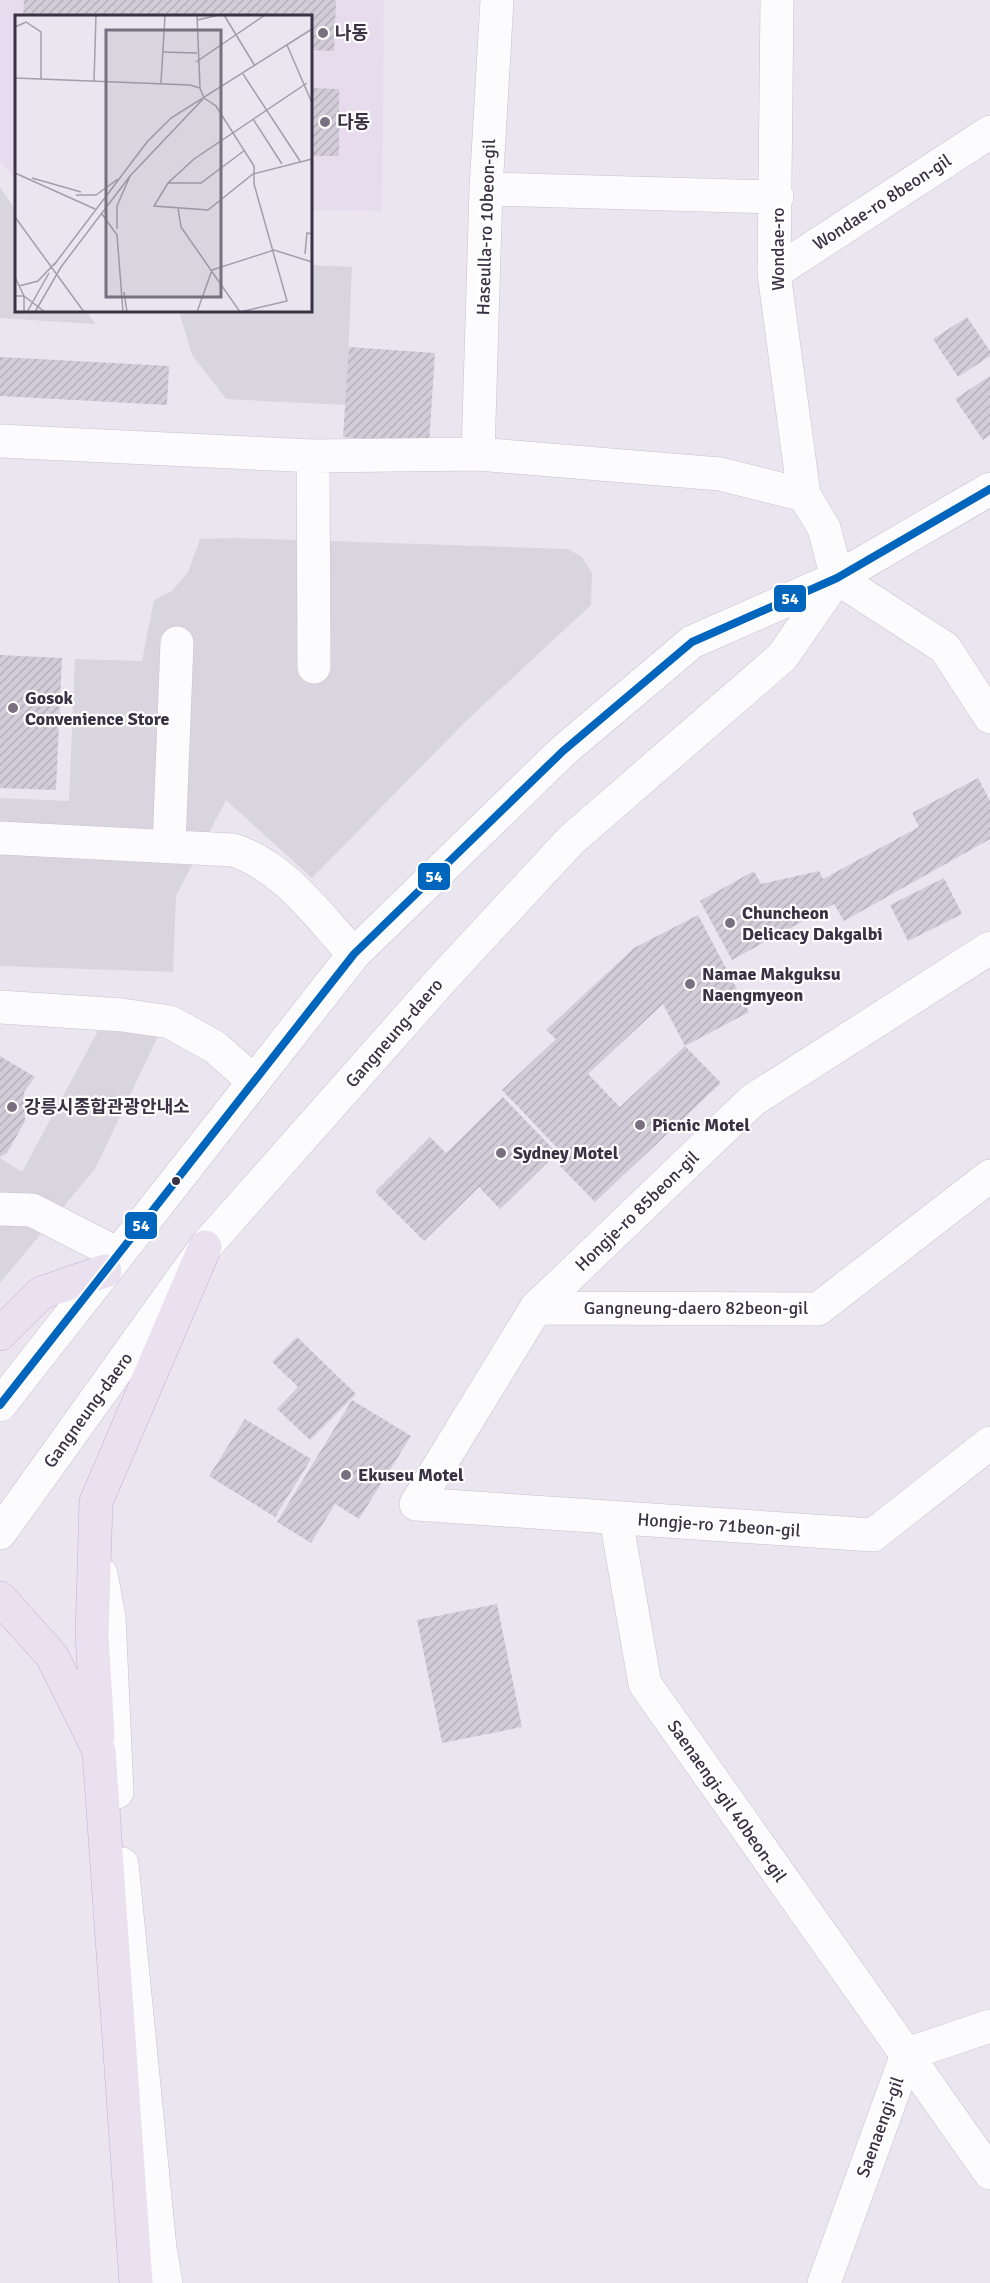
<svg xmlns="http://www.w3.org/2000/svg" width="990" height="2283" font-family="Signika,'Noto Sans KR',sans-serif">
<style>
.residential{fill:#e6dcee}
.parking{fill:#d9d5de}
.building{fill:url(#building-hatch)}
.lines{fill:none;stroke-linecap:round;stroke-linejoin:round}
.minor-casing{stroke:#c8c2cd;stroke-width:34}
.major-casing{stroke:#c4b0d4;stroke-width:34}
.minor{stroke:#fcfbfd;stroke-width:33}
.major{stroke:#eae1f0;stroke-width:33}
.bus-1-casing{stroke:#fff;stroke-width:12}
.bus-1{stroke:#0065bd;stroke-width:8}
.poi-dot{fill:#787080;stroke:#fff;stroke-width:2}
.bus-dot{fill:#3a3144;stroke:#fff;stroke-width:2}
.labels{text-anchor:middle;stroke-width:4.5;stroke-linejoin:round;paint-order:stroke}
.poi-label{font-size:18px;font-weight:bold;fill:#3a3144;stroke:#fff;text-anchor:start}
.street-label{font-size:18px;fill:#3a3144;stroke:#fff}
.inset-road{fill:none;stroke:#a49dab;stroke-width:1.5}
.view{fill:#787080;fill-opacity:0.15;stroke:#787080;stroke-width:3}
.inset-edge{fill:none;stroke:#3a3144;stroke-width:3}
.line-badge{stroke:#fff;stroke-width:2}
.badge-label{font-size:16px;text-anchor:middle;font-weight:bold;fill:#fff}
</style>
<defs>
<pattern id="building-hatch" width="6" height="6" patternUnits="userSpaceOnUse" patternTransform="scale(1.5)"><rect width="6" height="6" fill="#d1ccd7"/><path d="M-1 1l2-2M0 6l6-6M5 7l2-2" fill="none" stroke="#b4b0ba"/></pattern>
</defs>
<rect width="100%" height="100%" fill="#eae5ef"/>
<path class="residential" d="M0,0H384L382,211L311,210L310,16H16V181L0,160Z"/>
<path class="parking" d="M0,187L16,211V310L86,311L95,324L0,318Z
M311,265L352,267L346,405L226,399L192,355L179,311L310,310Z
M236,538L568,549L582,557L592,573L591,605L465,722L312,878L226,800L176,896L173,972L0,966V798L69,801L75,659L142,661L154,600L172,591L188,572L200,539Z
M98,1031L160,1032L95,1169L0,1283V1158L22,1172Z"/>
<path class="building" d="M24,0H336L334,51L310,50V16H23Z
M310,88L339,89V156H310Z
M967,317L990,351V356L958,377L933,339Z
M349,347L435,353L429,444L343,437Z
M0,357L169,366L167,405L0,396Z
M990,376V435L983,440L955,399Z
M0,655L62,658L56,790L0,788Z
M978,778L990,801V839L844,921L834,904L732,960L700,901L754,871L761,884L819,871L823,879L919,827L912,813Z
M944,878L962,914L908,941L890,905Z
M698,915L749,1012L685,1046L663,1004L588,1074L620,1107L685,1046L721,1083L595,1202L559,1165L566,1157L502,1090L556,1039L546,1030L634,948Z
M0,1056L35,1077L24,1092L25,1121L7,1153L0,1157Z
M503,1097L557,1153L500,1209L479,1187L424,1241L375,1192L430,1137L446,1153Z
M297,1337L356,1394L310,1440L277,1409L298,1387L272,1362Z
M352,1400L411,1436L359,1519L335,1504L311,1543L277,1522Z
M245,1419L311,1459L275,1517L209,1476Z
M497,1604L522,1727L442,1743L417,1620Z"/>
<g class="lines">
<g class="minor-casing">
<path id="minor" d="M777,0L774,273L804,495
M486,189L777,197
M774,273L990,132
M0,441L313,456L478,454L720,474L804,495L824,528L837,578
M478,454L486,189L497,0
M313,456L314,667
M837,578L945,648L990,717
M0,838L233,850C284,866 318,916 354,954
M169,846L177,643
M990,948L753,1100L536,1308L416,1504L873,1535L990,1443
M0,1007L122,1015L170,1022L215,1047L253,1081
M0,1209L32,1210L118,1254
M536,1308L818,1309L990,1176
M0,1405L354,954L563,751L692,642L837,578L990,489
M616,1519L645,1684L990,2173
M0,1533L205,1247L444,977L571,840L782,657L837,578
M101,1574L109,1617L117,1792
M122,1864L160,2248L166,2283
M824,2283L907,2054L990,2026"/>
</g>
<g class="major-casing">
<path id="major" d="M0,1334L41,1293L105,1271
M0,1598L52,1656L99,1751L136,2283
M98,1735L92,1635L96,1502L205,1247"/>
</g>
<use href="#minor" class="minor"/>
<use href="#major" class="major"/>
<g class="bus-1-casing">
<path id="bus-1" d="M0,1405L354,954L563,751L692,642L837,578L990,489"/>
</g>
<use href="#bus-1" class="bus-1"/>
</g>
<g class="poi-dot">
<circle cx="323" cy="33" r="6"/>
<circle cx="325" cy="122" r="6"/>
<circle cx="13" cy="708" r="6"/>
<circle cx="730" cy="923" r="6"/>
<circle cx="690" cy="984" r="6"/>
<circle cx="12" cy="1107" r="6"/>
<circle cx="640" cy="1125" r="6"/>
<circle cx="501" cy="1153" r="6"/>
<circle cx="346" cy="1475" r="6"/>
</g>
<circle class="bus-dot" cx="176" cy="1181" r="5"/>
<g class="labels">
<g class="poi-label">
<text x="335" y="39">나동</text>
<text x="337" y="128">다동</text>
<text x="25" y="704">Gosok<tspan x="25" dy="21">Convenience Store</tspan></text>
<text x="742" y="919">Chuncheon<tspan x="742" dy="21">Delicacy Dakgalbi</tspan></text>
<text x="702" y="980">Namae Makguksu<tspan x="702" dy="21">Naengmyeon</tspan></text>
<text x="24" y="1113">강릉시종합관광안내소</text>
<text x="652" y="1131">Picnic Motel</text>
<text x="513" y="1159">Sydney Motel</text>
<text x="358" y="1481">Ekuseu Motel</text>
</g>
<g class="street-label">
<text transform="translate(882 202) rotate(-33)" y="6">Wondae-ro 8beon-gil</text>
<text transform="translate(486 227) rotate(-88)" y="6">Haseulla-ro 10beon-gil</text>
<text transform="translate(778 249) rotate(-90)" y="6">Wondae-ro</text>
<text transform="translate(394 1033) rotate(-49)" y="6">Gangneung-daero</text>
<text transform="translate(637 1211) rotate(-44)" y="6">Hongje-ro 85beon-gil</text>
<text x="696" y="1314">Gangneung-daero 82beon-gil</text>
<text transform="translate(88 1410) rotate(-54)" y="6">Gangneung-daero</text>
<text transform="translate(719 1525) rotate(4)" y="6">Hongje-ro 71beon-gil</text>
<text transform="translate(727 1801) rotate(55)" y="6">Saenaengi-gil 40beon-gil</text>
<text transform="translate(880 2127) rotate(-70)" y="6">Saenaengi-gil</text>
</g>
</g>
<g transform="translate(15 15)">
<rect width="297" height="297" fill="#eae5ef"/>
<path class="inset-road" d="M182,0L185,73M209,0L240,51M182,5L204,0M0,12L11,7L26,17V65M272,30L297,88M147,37L182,38M181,47L250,0M228,59L285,146M0,63L175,70L185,73L189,83M79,66L81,0M146,68L150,0M292,68L179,144L153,168L139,191L193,195L238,159L297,144M238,104L267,149M0,158L80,194M17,163L66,177M153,168H186L230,135M61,180H81L103,164M163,193L166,212L225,297L272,286L239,169V151L201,91L189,83M87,199L102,220L108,297M0,202L69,297M102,214V191L115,161M290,239L292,218L297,219M39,250L132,127L156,103L297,14M0,262L9,281L30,297M4,271L23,266L40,248M109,277L112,297M0,281H9V297M12,297L34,258M20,297L46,252L115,161L188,84M182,297L197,255L259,235L297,247"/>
<path class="view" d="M91,15H206V282H91Z"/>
<rect width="297" height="297" class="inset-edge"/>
</g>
<g class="line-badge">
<rect x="773" y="584" width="34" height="29" rx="6" fill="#0065bd"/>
<rect x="417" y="862" width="34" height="29" rx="6" fill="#0065bd"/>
<rect x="124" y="1211" width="34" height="29" rx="6" fill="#0065bd"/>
</g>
<g class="badge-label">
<text x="790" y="604">54</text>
<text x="434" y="882">54</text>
<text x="141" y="1231">54</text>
</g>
</svg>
